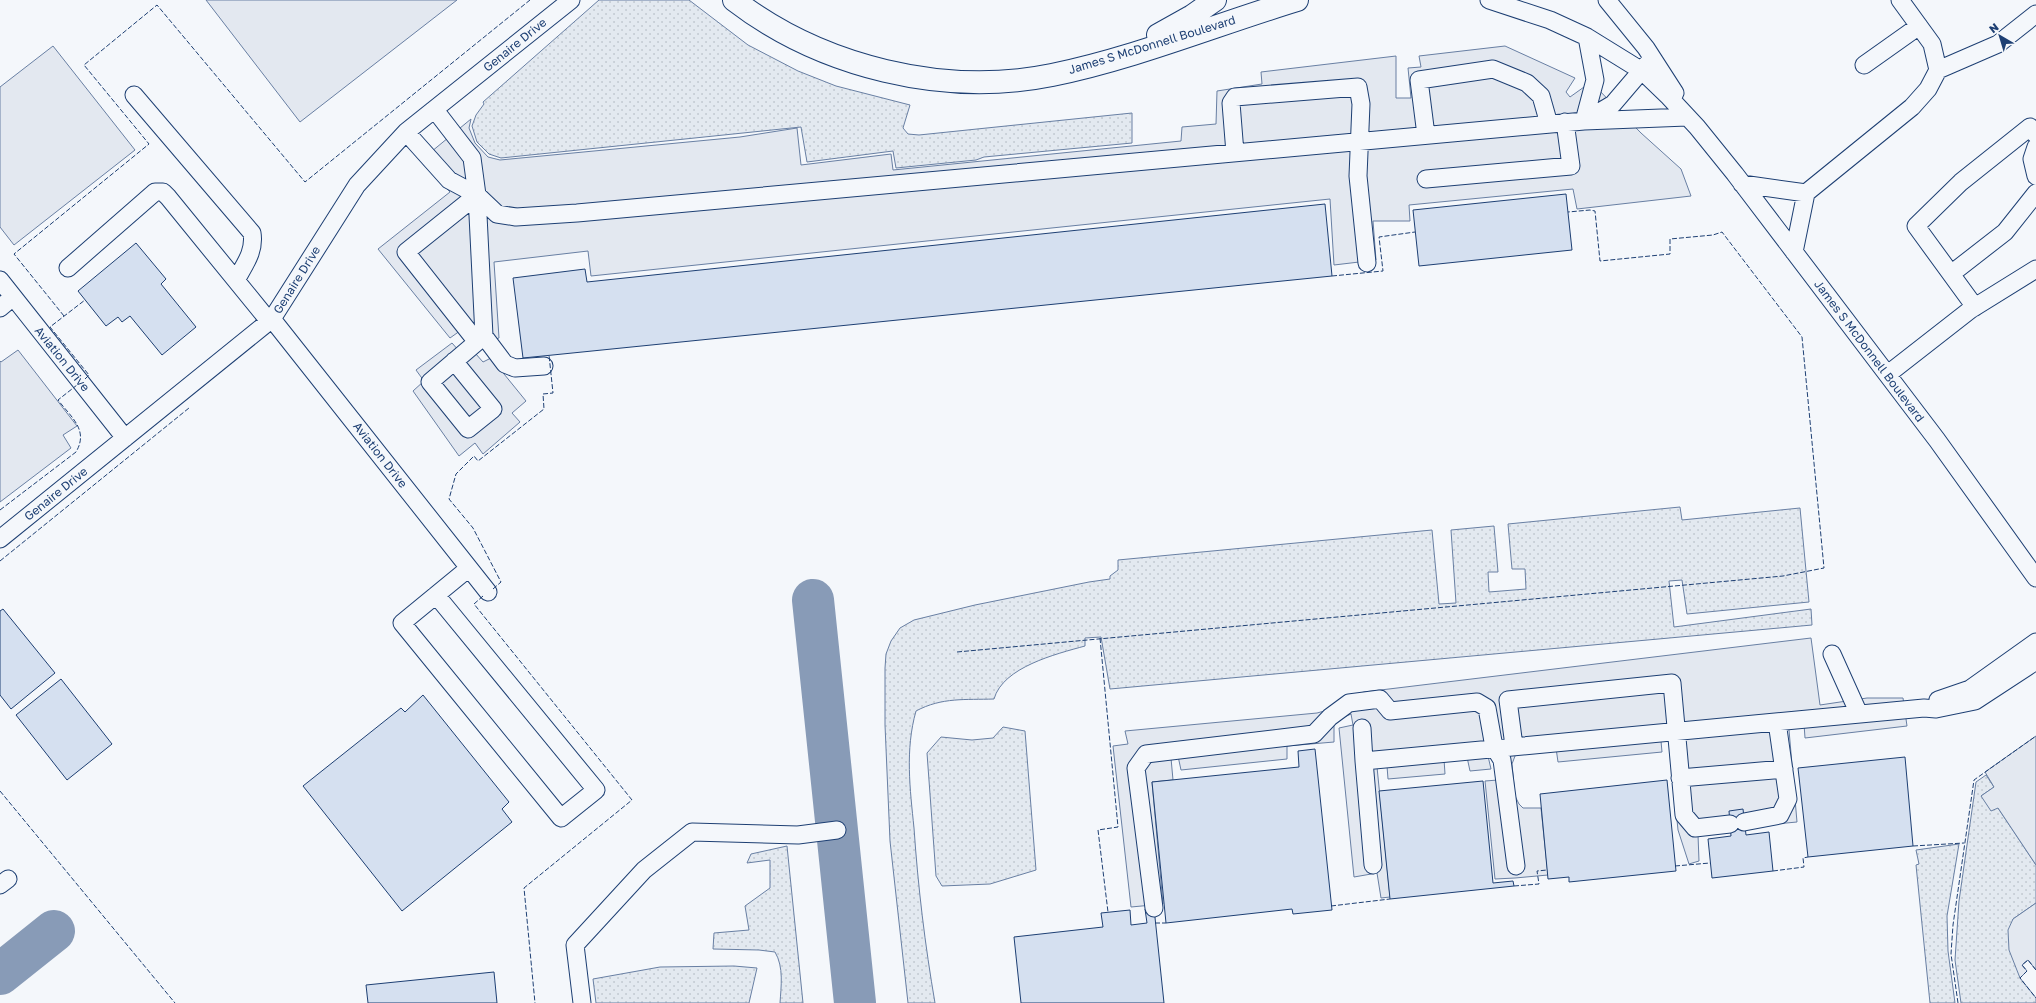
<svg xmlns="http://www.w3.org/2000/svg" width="2036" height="1003" font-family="'Golos Text',sans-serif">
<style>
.grass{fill:url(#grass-dots);stroke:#687fa3}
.parking{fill:#e3e8f0;stroke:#687fa3}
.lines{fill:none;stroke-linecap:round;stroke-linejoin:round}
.taxiway{stroke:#889bb7;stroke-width:42}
.building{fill:#d5e0f0;stroke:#1d3f73}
.minor-casing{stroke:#1d3f73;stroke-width:19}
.major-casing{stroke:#1d3f73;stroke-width:24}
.minor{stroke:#f4f7fb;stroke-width:17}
.major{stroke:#f4f7fb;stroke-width:22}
.fence{stroke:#1d3f73;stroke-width:1;stroke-dasharray:5 2;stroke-linecap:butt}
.labels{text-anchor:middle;stroke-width:3;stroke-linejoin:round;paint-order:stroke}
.street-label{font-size:12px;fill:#1d3f73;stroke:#f4f7fb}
</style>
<defs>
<pattern id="grass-dots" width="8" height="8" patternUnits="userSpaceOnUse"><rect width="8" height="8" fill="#e3e9f0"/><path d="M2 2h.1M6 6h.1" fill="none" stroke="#c2c9d1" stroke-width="1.8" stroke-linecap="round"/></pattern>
</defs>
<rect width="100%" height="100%" fill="#f4f7fb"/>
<path class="grass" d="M599,0H689L748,45L798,71L836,86L910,105L903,128L908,134L919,135L1132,113V143L984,157L976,160L896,168L893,151L807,162L801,127L501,158L489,154L477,142L472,126L476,115L484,104L483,102Z
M1680,507L1682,520L1800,508L1809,602L1687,614L1682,580L1669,581L1674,627L1811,609L1812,625L1110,689L1101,637L1085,638V646C1056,654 1003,667 994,699C966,700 942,697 916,711C905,750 910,789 914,828C918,887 925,945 935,1003H908L890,841L885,725V668L886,654L891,641L900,628L914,620L975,605L1089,582L1110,579V576L1118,570V560L1432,530L1439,604L1456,603L1451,530L1494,526L1498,572H1488L1489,592L1526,589L1525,569H1512L1508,524Z
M1003,727L1025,731L1036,870L990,884L942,886L936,876L927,753L941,737L972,740L993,738Z
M1986,775L1994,787L1981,796L1998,808L2036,865V903L2013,919L2020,978L2036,998V1003H1961L1955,960L1959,901L1976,782Z
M1959,844L1947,916L1948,951L1955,1003H1930L1916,865L1919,864L1916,850Z
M787,846L803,1003H780C781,987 784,967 775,952L759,950L713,949L714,933L749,930L745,906L770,888V860L747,863L751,854Z
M734,966L757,968L749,1003H596L593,979L660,967Z"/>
<path class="parking" d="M206,0H457L300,122Z
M53,46L135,150L14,245L0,227V87Z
M1505,46L1575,78L1566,92L1570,97L1591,82L1641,133L1681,169L1691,196L1577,209L1573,189L1409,205L1410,221H1373L1376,260L1334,265L1330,199L591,276L588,251L494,262L499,338L487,342L475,353L483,362L491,358L526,401L512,413L520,422L483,454L475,443L459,456L413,391L424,381L416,370L452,343L460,352L468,343L464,328L450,338L378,249L450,192L420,161L471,119L469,128L475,143L488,157L500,160L740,137L797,128L801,165L891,154L893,170L1181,141L1182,127L1216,124L1217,91L1262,84L1261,72L1396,56V98H1411L1408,68L1421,67L1419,56Z
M18,350L77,426L63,435L71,448L0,502V361L1,362Z
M1811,638L1820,705L1867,698H1903L1907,726L1805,738L1804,724L1794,725L1789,730L1797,822L1702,831L1698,835L1699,861L1689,864L1678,830L1669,740L1661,741L1662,752L1558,762L1556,748L1522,751L1515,756L1512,764L1515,796L1519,804L1523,808H1541L1548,875L1515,878L1495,879L1485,781L1498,780L1497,755L1488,756L1491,769L1470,771L1467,757L1444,759L1445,774L1388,779L1387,766L1377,767L1390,897L1381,898L1377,873L1354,877L1339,728L1353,725L1351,714L1342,718L1334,725V742L1287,746V759L1181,770L1178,756L1171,758L1173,780L1152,782L1163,904L1131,907L1113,746L1128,744L1125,731L1317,713L1328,710L1343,698L1364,692Z
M2036,736V865L1998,808L1991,811L1981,796L1994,787L1985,772Z
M2036,903V970L2028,960L2022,965L2027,971L2020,978L2009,950L2008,930L2013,919Z"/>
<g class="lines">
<path class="taxiway" d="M813,600L855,1003
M0,974L54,931"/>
</g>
<path class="building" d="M1566,194L1572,250L1419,266L1413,210Z
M1325,204L1332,276L523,358L513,278L585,269L587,282Z
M136,243L166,279L161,284L196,327L162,355L130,316L122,322L118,317L106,326L78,291Z
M3,609L55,673L11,709L0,695V611Z
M61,679L112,744L67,780L16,715Z
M423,695L509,802L502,809L512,822L402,911L303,786L401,708L405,712Z
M1315,749L1332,910L1293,914L1292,909L1166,923L1152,782L1299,767L1298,751Z
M1905,757L1913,846L1808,857L1798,768Z
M1667,780L1676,871L1569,882V877L1548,879L1540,794Z
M1483,781L1493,883L1513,881L1514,886L1390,899L1379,791Z
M1743,809L1746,835L1769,832L1773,871L1712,878L1708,839L1731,836L1729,811Z
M1154,908L1164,1003H1021L1014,937L1103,927L1101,913L1130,910L1131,925L1147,923L1145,909Z
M494,972L497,1003H368L366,985Z"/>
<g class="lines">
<g class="minor-casing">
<path id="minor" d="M1489,0L1550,20L1587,37L1642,71L1669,97L1697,127L1735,174L1937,440L2036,578
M1607,0L1646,48L1675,93
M1900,0L1932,44L1938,70
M1864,65L1919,26
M134,95L252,233C255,251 245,264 236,280
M435,110L472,158L477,195L484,336L477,342
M1586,120L1613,104L1648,63
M1584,121L1595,80L1587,37
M406,132L449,180L477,195
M1426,135L1419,80L1493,69L1527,83L1541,96L1549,124
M2036,147L2032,159L2036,176
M1235,153L1231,103L1235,97L1358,87L1361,104L1358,176L1367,263
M1426,179L1571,166L1565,122
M1742,184L1806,193L1794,252
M1806,193L1912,107L1928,89L1938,70L1998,44L2036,14
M68,268L155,192H163L168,197L269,321
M1951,274L2005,232L2036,193
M0,280L125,438
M1975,307L1916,226L1961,182L2030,127L2036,135
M0,308L13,297
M272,319L488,592
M484,336L505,364L515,368L544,366
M454,361L493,409L468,429L430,382L477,342L406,252L477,195L497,214L516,217L577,213L1584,121L1687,117
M1888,374L1970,310L2036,269
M0,539L272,319L357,185L406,132L571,0
M436,595L596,790L561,818L402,623L469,568
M1832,654L1859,714
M1938,700L1970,689L2036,642
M1362,728L1364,761
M1514,746L1508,700L1672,683L1684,815L1695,828L1730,824
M1680,778L1784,769
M1744,822L1780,815L1788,799L1777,722
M1373,865L1364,761L1924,708L1936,709L1975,701L2036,661
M0,885L8,879
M1154,908L1136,768L1146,754L1314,734L1330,717L1349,703L1380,699L1390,711L1477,702L1487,708L1494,747L1502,760L1516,866
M582,1003L575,945L644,870L692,832L798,835L837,830"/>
</g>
<g class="major-casing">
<path id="major" d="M734,0C821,67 944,97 1052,75C1135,58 1215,25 1297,0
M1158,35L1192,16L1215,0"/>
</g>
<use href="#minor" class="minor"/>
<use href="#major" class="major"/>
<path class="fence" d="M1332,276L1383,271L1379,237L1415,232
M64,316L14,254L149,144L84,65L157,5L305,182L530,0
M85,379L89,375L50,327L85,300
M0,510L76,452C89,430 71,417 58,400L77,385
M0,561L189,408
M493,589L501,582L473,528L449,499L456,474L474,456L478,461L544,409L543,394L553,393L549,355
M483,596L474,604L632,800L524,888L535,1003
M1100,638L1118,827L1098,830L1108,912
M957,652L1783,576L1824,568L1802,337L1722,232L1713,235L1670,239V254L1600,261L1595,211L1590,210L1568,212
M0,791L175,1003
M1913,846L1964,843
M1675,866L1710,863
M1773,871L1804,867L1803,858L1808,857
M1514,886L1539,884L1537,871L1547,870
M1331,906L1390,899
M1155,923H1166
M2036,970L2028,960L2022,965L2027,971L2020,978L2036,998
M1958,1003L1951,954L1953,925L1974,780L2036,736"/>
</g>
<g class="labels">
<g class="street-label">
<text transform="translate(515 45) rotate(-39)" y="4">Genaire Drive</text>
<text transform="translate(1152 45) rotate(-17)" y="4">James S McDonnell Boulevard</text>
<text transform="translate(297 280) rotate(-58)" y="4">Genaire Drive</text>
<text transform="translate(1869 351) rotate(53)" y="4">James S McDonnell Boulevard</text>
<text transform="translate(62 359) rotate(51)" y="4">Aviation Drive</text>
<text transform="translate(380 455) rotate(52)" y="4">Aviation Drive</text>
<text transform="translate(56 494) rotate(-39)" y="4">Genaire Drive</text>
</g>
</g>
<g transform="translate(2000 36) rotate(322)" stroke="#f4f7fb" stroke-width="3" paint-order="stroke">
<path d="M0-3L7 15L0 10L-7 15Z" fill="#1d3f73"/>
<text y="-6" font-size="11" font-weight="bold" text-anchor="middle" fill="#1d3f73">N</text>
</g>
</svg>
